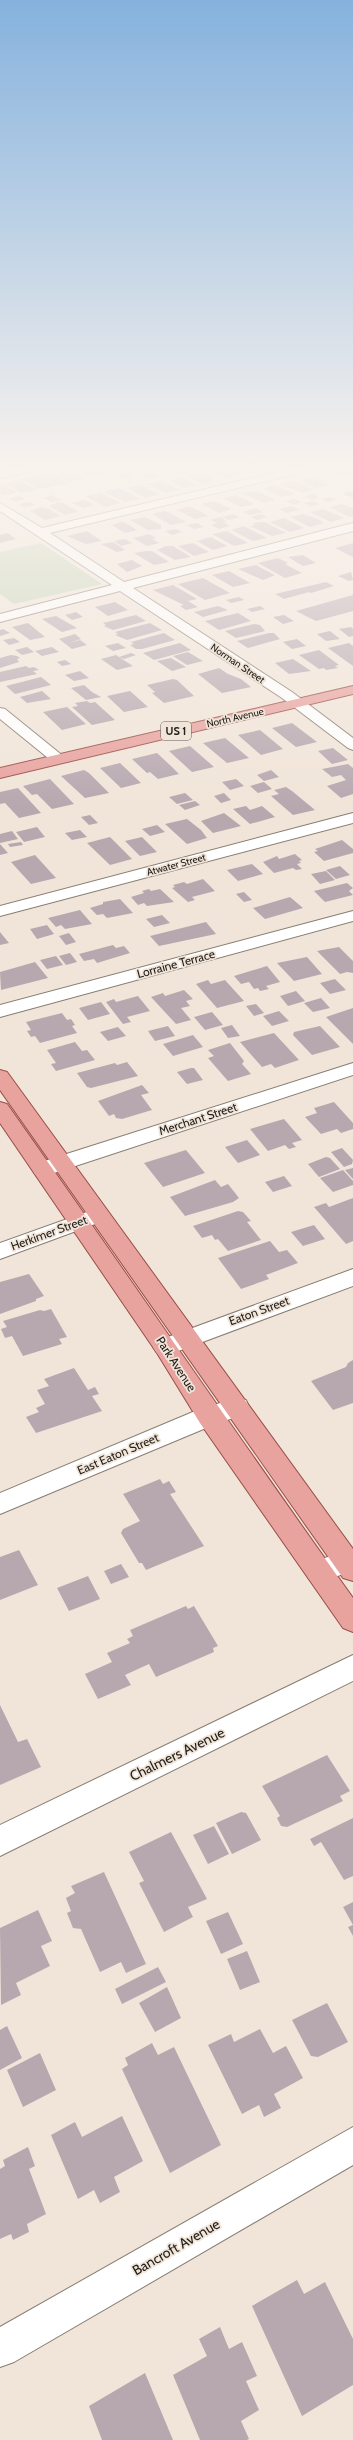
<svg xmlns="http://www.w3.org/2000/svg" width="353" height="2440" font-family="Cabin,sans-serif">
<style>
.green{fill:#c2d3b6}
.building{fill:#b7a8b0}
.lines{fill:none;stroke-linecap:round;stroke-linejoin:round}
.minor-casing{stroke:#877d72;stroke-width:2}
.major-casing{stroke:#9a4e47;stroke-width:2}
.minor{fill:#fff;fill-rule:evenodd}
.major{fill:#e8a39f;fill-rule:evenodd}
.labels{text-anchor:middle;stroke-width:3.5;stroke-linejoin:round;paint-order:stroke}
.far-street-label{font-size:10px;fill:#24201b;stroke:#f1e5d9}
.shield{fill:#f1e5d9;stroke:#625b54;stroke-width:1}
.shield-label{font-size:11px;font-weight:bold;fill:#24201b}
.street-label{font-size:12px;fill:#24201b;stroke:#f1e5d9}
.near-street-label{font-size:14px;fill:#24201b;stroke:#f1e5d9}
</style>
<rect width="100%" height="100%" fill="#f1e5d9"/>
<path class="green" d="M41,543L102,584L14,604L0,594V552Z"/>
<path class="building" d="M92,466L105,475L91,477L76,467Z
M98,466H114L118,469L105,471Z
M160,466L166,469L157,471L150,468Z
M193,466H206L207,467L190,470L185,468Z
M224,466H233L247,473L226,478L209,470Z
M241,466H259L266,469L254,472Z
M353,466V474L339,477L328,473Z
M149,469L154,472L144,474L138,471Z
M171,469L179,472L166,475L159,471Z
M70,470L84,479L70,482L56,472Z
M52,473L69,483L55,486L37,476Z
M130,473L135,476L121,479L115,475Z
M152,473L158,477L149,479L142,475Z
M198,473H201L216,480L204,484L187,476Z
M36,476L54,486L38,489L21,479Z
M181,477L197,485L184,488L168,480Z
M312,477L329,485L316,488L299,480Z
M19,480L37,490L21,493L4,483Z
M161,481L180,490L166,493L147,484Z
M292,481H296L313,490L302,493L279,484Z
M2,483L16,492V493L3,495L0,493V484Z
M141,485L160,494L146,498L127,488Z
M275,485L295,494L282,497L263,488Z
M119,488L140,499L125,502L104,492Z
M257,491L274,499L275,500L263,503L242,493Z
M350,491L353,493V498L342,494Z
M101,493L121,503L105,507L85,496Z
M312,494L320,498L312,500L304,497Z
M52,495L61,500L52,502L43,498Z
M236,495L255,504L241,507L223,498Z
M19,496L25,499L15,502L9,498Z
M330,497L337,500L328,502L321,499Z
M295,499L302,502L293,505L286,501Z
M85,500L95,505L84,508L71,503Z
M214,501L232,509L219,513L201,504Z
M312,501L320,504L311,507L303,503Z
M30,502L35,505L23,507L18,504Z
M58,502L63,503L79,512L64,515L49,506Z
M342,504L353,508V516L350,517L329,507Z
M189,506L209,516L195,519L177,510Z
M292,506L300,510L287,513L279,509Z
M42,507L47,508L61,516L45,520L30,511Z
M256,508L263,512L250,515L243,512Z
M323,509L344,518L331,522L310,512Z
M164,511L168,512L186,522L171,525L152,514Z
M233,514L240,517L229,520L222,517Z
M261,514L267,517L257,520L251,517Z
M303,514L318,519L324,523L310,527L290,517Z
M145,517L161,525V529L148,530L130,520Z
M220,517L227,521L223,522L230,526L219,529L211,525L217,523L210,520Z
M284,518L304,528L290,532L270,522Z
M123,521L124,522L137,530L125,533L112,525Z
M261,522H265L286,533L272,536L250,526L255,525L253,523Z
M197,523L204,527L194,529L187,525Z
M244,526L267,538L253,541L231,530Z
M176,529L182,532L172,535L165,531Z
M87,531L102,541L86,544L67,536Z
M227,531L248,543L234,546L212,534Z
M8,533L16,539L0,543V535Z
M149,534L156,538L152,539L159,543L147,546L133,538Z
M211,537L227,546L213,550L197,541Z
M125,539L132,543L121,546L114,541Z
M113,542L125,550L117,552L101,544Z
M193,543L209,552L194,556L178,546Z
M353,543V557L335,548Z
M166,546H173L191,557L175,560L157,550Z
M146,551H152L169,562L154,565L134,553Z
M303,555L316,563L303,566L288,557Z
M278,558L288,563L285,564L302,573L285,578L258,563Z
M132,560L142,566L127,572L117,564Z
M256,565L263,569L275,575L263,580L238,569Z
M229,571L250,583L233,587L212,575Z
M351,572L353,580L349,581L338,576Z
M203,578L230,593L205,600L178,584Z
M326,582L334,586L311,593L303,589L309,592L284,599L275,594Z
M173,585L197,599L188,601L198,607L186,610L180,606L184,605L153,590Z
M353,595V611L316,621L296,611Z
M239,597L244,600L231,603L226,600Z
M115,602L128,610L108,616L95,607Z
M218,606L228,610L203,617L194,612Z
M260,606L265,609L252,612L247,609Z
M76,612L83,617L72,620L65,615Z
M238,613L251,621L219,630L205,621Z
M136,615L146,621L113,630L104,626L106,625L103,623Z
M284,615L294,621L283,624L273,617Z
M56,616L77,628L62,632L42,619Z
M28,623L45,637L30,640L12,627Z
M150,623L162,630L127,640L115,635L118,634L115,632Z
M254,624L260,625L265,631L236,638L225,631Z
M351,627L353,629V636L349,637L339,629Z
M3,629L10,633L0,636V630Z
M330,631L340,639L326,641L317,634Z
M164,633L175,640L142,649H136L130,645L134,644L131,642Z
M269,633H274L280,639L248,648L237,641Z
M75,634L81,639L69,643L80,640L87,645L72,649L59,639Z
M14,638L20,642L9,645L3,640Z
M297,639L306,646L292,649L283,642Z
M118,643L126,648L113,651L105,646Z
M180,643L191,650L154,660L143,653Z
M349,643L353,646V666L328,648Z
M27,647L34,652L22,655L15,650Z
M52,647L59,652L42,656L35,651Z
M319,650L339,665L335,666L338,668L326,670L324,668L319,669L299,655Z
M188,652L203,661L187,665L173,656Z
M131,653L136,655L124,659L119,657Z
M11,655L17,656L20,658L17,659L19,662L0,668V658Z
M116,655L119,657L133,666L117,670L101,659Z
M171,658L186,667L172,671L157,661Z
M293,659L311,671L289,674L275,663Z
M65,660L71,664L62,666L57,662Z
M26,666L29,668L34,667L39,670L33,671L37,674L0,682V672Z
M219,668L228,674L241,679L251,687L222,693L198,674Z
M80,671L89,678L74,681L65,675Z
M41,677L51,685L15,694L6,686Z
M173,679L177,680L194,696L164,703L152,693L155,692L147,685Z
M84,685L92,692L101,697L86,700L71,688Z
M42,691L51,699L27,703L20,697Z
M130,691L148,707L124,712L107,696Z
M87,701L90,703L95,702L115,720L92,725L72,707L78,706L75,703Z
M67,707L86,724L62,730L43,712Z
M292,723L317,742L296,747L272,728Z
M260,730L283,749L261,755L238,735Z
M225,738L249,758L227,763L203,743Z
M190,746L214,767L192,772L169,751Z
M333,748L348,760L332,764L318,751Z
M157,753L172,767L179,774L158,779L150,772L147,773L132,759Z
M120,763L141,783L121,788L100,768Z
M348,764L353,768V794L341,798L327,786L346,780L341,775L332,777L322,769Z
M84,770L89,773L109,793L85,798L61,776Z
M271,770L279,777L264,781L257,775Z
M50,779L74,804L52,809L37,794L32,795L23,786Z
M236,779L244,786L230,790L222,782Z
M264,782L272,789L258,793L250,786Z
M286,787L292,791L315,810L293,815L271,796L279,794L274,790Z
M18,788L41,813L19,818L5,803L0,804V792Z
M185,793L193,800L177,804L169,797Z
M224,793L231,800L221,803L214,796Z
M195,801L200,805L185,810L179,805Z
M246,806L250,810L262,806L275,817L250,824L233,809Z
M224,813L241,826L213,833L201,821Z
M90,815L98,823L89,825L81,817Z
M187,819L201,830L207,838L187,844L165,824Z
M157,825L165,832L150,836L142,829Z
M37,827L45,837L24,842L16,832Z
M80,830L87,837L72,840L65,833Z
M12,831L18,839L0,843V834Z
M110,837L132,859L110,865L87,843Z
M142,837L157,852L140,856L125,841Z
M342,840L353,849V853L324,861L314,852L318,851L315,849Z
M21,842L23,845L10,847L8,844Z
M0,844L8,853L0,855Z
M295,854L302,860L299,861L301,863L297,864L302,869L296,870L293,868L274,873L263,862L277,856L279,859Z
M35,855L56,878L31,884L11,862Z
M252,864L263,874L238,881L227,870Z
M340,866L350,875L336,879L326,870Z
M326,871L335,880L320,884L311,874Z
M203,879L215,891L192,897L195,900L188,902L172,888L175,887L173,885L184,882L187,884Z
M347,883L353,888L349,891L353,895L325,902L314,891Z
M149,889L151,891L160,889L174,902L147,906L144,903L138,905L131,897L144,893L142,891Z
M244,892L252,900L244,902L236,894Z
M290,897L303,908L265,919L253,908Z
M120,899L133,913L107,918L103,914L97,915L90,908L103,904V902Z
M80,910L92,924L65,929L61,925L56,927L48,918Z
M162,915L170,923L154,927L146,919Z
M206,922L216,934L159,946L150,936Z
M47,925L54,934L37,939L30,929Z
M0,932L9,943L0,945Z
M69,933L76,942L66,945L59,936Z
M113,945L116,948L124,946L130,953L97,963L94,959L84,961L79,954Z
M339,947L353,961V973L347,972L340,974L317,951Z
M70,953L77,962L66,965L59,956Z
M56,956L63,965L47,969L40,960Z
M307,957L322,974L294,981L277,963Z
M35,962L48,978L1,990L0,972Z
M267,966L280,982L266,986L269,989L260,991L258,988L254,989L249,982L241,984L234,976Z
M335,979L346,990L330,994L320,983Z
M208,980L211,984L225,980L244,1001L217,1008L196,984Z
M184,990L193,999L186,1001L190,1006L181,1008L191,1020L176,1024L151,997L163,993L165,996Z
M296,991L305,1001L288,1006L280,996Z
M138,996L150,1011L127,1017L131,1022L123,1024L106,1002L114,999L116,1002Z
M321,998L330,1008L313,1012L304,1003Z
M101,1002L110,1014L88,1020L79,1008Z
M256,1004L264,1013L254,1016L246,1006Z
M353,1008V1044L326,1017Z
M279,1011L289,1021L272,1026L263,1016Z
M212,1012L223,1025L205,1030L194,1017Z
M62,1013L67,1020L71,1019L75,1025L72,1026L77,1033L40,1043L35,1036L31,1037L27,1031L31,1030L26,1022Z
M232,1025L240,1036L228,1038L221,1028Z
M168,1026L175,1036L155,1041L148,1031Z
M320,1026L340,1047L312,1055L293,1035L294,1032Z
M118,1027L126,1036L108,1041L100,1032Z
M274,1033L299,1060L275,1068L271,1064L262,1067L240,1042Z
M193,1035L203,1047L173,1056L163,1044Z
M75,1042L82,1051L87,1050L95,1060L56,1071L51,1064L56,1063L47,1050Z
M230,1043L244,1061L242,1064L251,1074L228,1081L208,1058L214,1056L208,1050Z
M127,1062L138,1076L91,1088L87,1087L77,1073L115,1063L117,1065Z
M191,1068H194L203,1080L187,1084L177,1072Z
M142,1085L149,1093L141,1095L152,1110L122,1119L116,1118L114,1114L109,1116L98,1101Z
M334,1102L353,1123V1129L341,1133L337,1129L321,1134L305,1117L317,1113L314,1108Z
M284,1119L302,1140L292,1143L296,1147L289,1149L285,1145L268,1151L250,1129Z
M247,1140L260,1155L238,1163L225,1147Z
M342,1148L353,1160L352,1164L344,1167L331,1152Z
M186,1150L205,1173L163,1187L144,1163Z
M326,1157L330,1158L340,1169L319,1177L308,1164Z
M353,1168V1179L345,1170Z
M343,1170L353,1181V1185L333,1192L320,1178Z
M284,1176L292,1186L273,1192L265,1182Z
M215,1180L221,1187L228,1184L239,1198L233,1202L185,1216L170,1197Z
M353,1198V1241L346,1244L314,1207L326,1203L329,1207Z
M238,1211L243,1212L251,1221L247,1222L261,1240L228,1251L218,1239L215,1240L212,1235L202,1238L193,1226Z
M314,1225L325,1239L303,1246L291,1232Z
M270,1241L279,1252L287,1250L298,1263L266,1275L269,1279L241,1289L218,1258Z
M29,1274L44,1296L36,1299V1301L0,1314V1282Z
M51,1309L67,1337L59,1339L62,1344L23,1356L12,1336L5,1338L1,1329L7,1327L3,1321L40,1310L44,1311Z
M353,1360V1403L333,1410L311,1381L346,1367L348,1363Z
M74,1368L88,1390L95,1387L99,1394L92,1396L102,1411L36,1433L26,1417L39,1412L36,1408L45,1404L37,1390L49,1386L44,1379Z
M160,1479L163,1484L169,1481L176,1492L170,1494L204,1546L146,1570L142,1563H139L121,1533L123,1529L140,1521L123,1494Z
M19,1550L38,1585L0,1600V1557Z
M121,1564L129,1577L111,1584L104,1571Z
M88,1576L100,1599L69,1611L57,1588Z
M186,1606L188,1609L194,1606L218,1646L213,1648L214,1652L156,1677L149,1664L125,1675L131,1685L98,1699L85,1674L112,1662L107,1653L130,1643L127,1639L133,1636L130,1630Z
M0,1705L18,1742L27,1739L41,1767L0,1785Z
M327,1755L350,1791L340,1796L343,1801L287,1827L281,1826L277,1818L280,1816L262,1786Z
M241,1812L246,1813L261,1840L232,1854L216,1823Z
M353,1818V1876L344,1880L321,1842L314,1846L310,1839Z
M214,1826L229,1854L208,1864L193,1835Z
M171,1832L207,1899L188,1907L193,1917L164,1932L139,1883L144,1881L129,1852Z
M104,1872L146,1964L126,1973L121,1962L100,1972L81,1929L73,1928L67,1913L71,1911L66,1898L75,1893L71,1886Z
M353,1902V1936L348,1927L353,1925L343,1907Z
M38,1910L52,1941L41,1946L50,1966L16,1983L21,1995L1,2005L0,1928Z
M228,1912L243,1944L221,1954L206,1921Z
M247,1951L260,1982L240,1990L227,1959Z
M158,1967L166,1982L122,2004L115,1989Z
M167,1987L181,2018L155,2032L139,2003Z
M327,2003L348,2042L318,2057L311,2056L292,2020Z
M7,2026L22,2058L0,2070V2030Z
M260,2029L273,2053L286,2046L303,2078L274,2094L281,2108L264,2117L259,2105L242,2114L208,2045L231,2034L234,2042Z
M152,2043L158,2055L174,2047L221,2145L170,2173L122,2069L128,2065L125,2058Z
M40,2053L56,2090L23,2107L7,2070Z
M122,2116L143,2161L114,2177L120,2192L100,2203L94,2190L78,2199L51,2135L75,2122L82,2137Z
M28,2147L35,2166L29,2169L46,2214L27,2224L29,2232L13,2240L11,2234L0,2239V2169L5,2166L3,2160Z
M297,2280L304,2294L325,2282L353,2339V2385L302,2416L252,2306Z
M220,2327L229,2349L242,2342L257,2376L246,2381L259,2410L241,2421L249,2439L247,2440H200L173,2375L207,2356L199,2339Z
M145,2373L173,2440H102L89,2406Z"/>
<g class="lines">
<g class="minor-casing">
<path id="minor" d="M26,466H47L46,468L0,478V472Z
M302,466H321L316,469L50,533L124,582L353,523V531L133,588L292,692L353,738V750L348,748L282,698L120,591L0,622V614L112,585L0,511V503L42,528Z
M0,708L5,709L63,756L66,759L63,762H53L0,719Z
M353,813V823L0,916V906Z
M353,911V921L0,1017V1005Z
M353,1063V1075L51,1174L43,1176L35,1174L32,1169L35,1164Z
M98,1208L106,1210L109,1215L106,1220L0,1259V1243Z
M353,1269V1286L173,1353L165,1356L157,1353L153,1347L157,1341Z
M237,1398L246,1400L249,1407L246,1414L218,1423L0,1514V1493L200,1409Z
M353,1549V1571L319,1582L309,1579L305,1571L309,1563Z
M353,1655V1681L0,1856V1825Z
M353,2127V2165L14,2362L0,2367V2327Z"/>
</g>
<g class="major-casing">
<path id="major" d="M353,686V694L0,778V768Z
M0,1070L7,1072L353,1549V1581L343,1578L0,1090Z
M0,1102L7,1104C123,1268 236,1434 353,1598V1632L343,1628L200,1423L157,1353L0,1123Z"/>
</g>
<use href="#minor" class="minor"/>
<use href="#major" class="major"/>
</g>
<linearGradient id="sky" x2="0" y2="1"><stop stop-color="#85b2dd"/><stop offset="0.58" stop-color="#f9f3ee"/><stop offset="1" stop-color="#f9f3ee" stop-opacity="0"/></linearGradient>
<rect width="353" height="808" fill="url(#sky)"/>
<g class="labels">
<g class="far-street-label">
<text transform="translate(238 663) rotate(34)" y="4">Norman Street</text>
<text transform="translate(235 717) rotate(-13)" y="4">North Avenue</text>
<text transform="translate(176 864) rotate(-15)" y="4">Atwater Street</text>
</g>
<rect class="shield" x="161" y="722" width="30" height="18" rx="3"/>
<g class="shield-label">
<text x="176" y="735">US 1</text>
</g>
<g class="street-label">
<text transform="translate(176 964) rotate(-15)" y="4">Lorraine Terrace</text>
<text transform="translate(198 1119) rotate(-18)" y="4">Merchant Street</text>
<text transform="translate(49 1233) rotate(-20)" y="4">Herkimer Street</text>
<text transform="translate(259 1311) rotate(-20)" y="4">Eaton Street</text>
<text transform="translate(176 1364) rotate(57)" y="4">Park Avenue</text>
<text transform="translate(118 1454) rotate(-23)" y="4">East Eaton Street</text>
</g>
<g class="near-street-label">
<text transform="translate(177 1754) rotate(-26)" y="5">Chalmers Avenue</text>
<text transform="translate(176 2247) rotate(-30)" y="5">Bancroft Avenue</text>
</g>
</g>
</svg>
